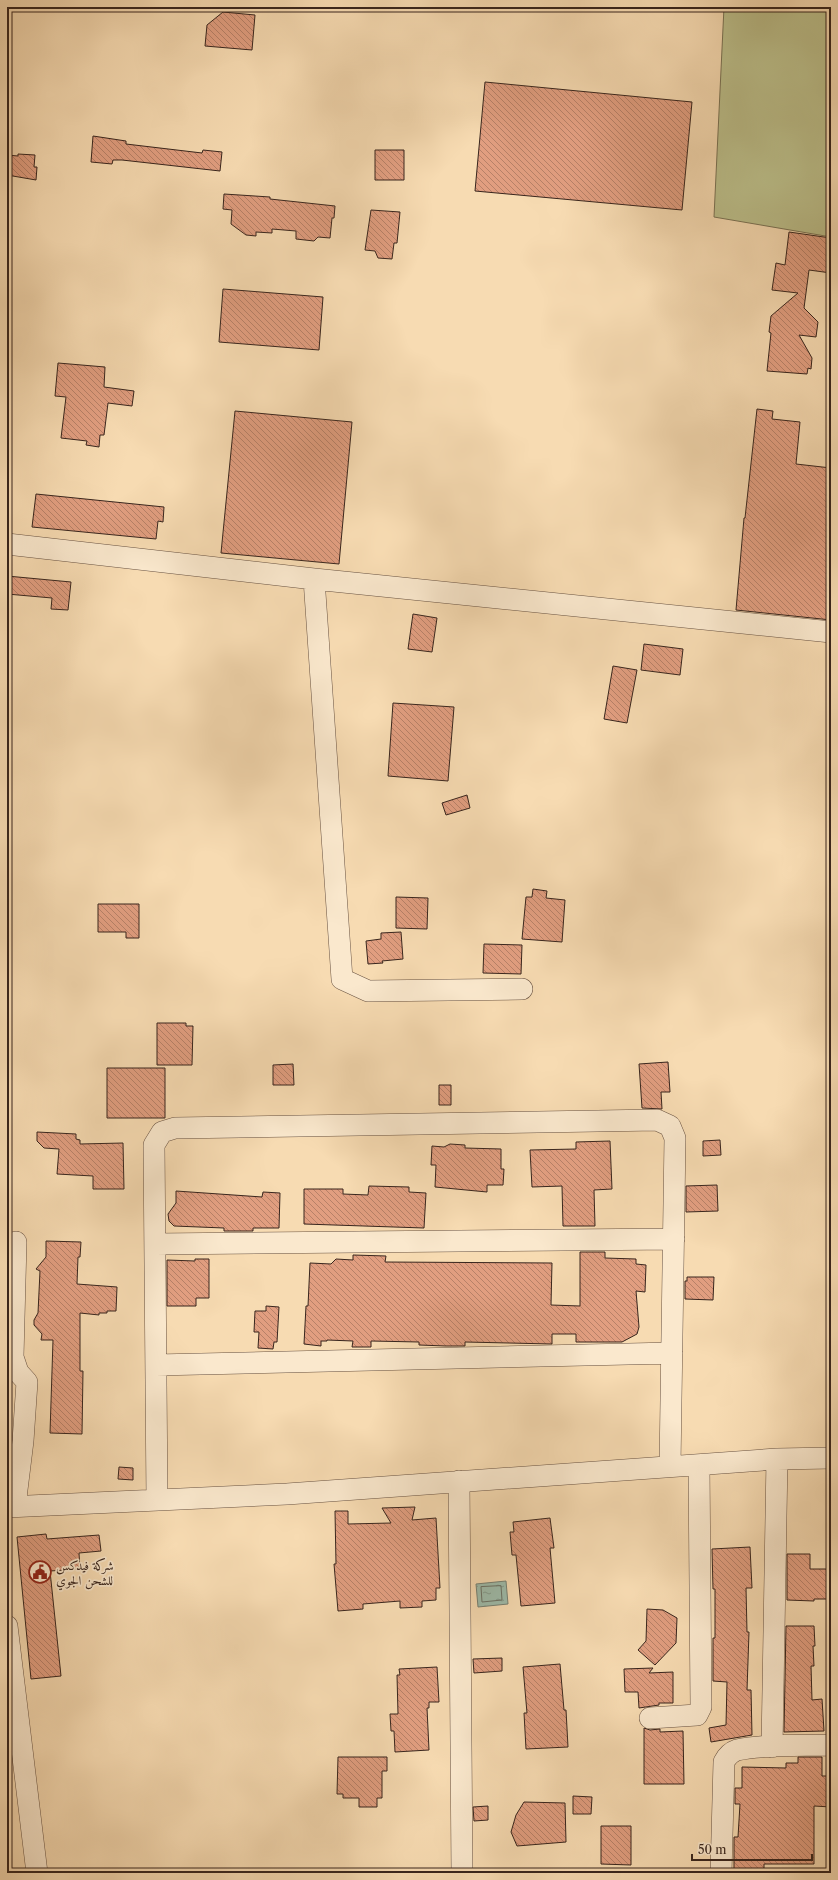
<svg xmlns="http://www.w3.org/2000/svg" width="838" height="1880" font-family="'Libre Caslon Text',Amiri,serif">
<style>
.green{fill:#bcc08c;stroke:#7a7254}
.water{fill:url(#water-ripples);stroke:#757f72}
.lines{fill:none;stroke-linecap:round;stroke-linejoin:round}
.shore{stroke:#6a7064;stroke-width:1}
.building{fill:url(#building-back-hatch);stroke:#38251d}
.minor-casing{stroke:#685242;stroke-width:22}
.minor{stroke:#fae8cd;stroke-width:21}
.labels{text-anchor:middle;stroke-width:3.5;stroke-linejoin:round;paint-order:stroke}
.poi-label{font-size:13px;fill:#38251d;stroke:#fae8cd;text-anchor:start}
</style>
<defs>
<pattern id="water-ripples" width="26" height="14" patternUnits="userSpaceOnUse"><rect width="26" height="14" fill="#9dbbaa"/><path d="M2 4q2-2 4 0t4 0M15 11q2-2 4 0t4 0" fill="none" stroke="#81988a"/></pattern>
<pattern id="building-back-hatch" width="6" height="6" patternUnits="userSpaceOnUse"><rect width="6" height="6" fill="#e19e80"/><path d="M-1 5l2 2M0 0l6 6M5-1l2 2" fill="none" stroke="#b78168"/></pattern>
</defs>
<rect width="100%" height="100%" fill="#f7dbb2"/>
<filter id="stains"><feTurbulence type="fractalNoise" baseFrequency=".005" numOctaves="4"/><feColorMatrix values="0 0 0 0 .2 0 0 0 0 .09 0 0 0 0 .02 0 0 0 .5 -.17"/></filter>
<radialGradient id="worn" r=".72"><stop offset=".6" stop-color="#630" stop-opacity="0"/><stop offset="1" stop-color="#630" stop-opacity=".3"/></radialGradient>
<path class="green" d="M724,7H831V237L714,217Z"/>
<path class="water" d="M506,1581L508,1604L478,1607L476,1584Z"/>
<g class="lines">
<path class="shore" d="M501,1586L502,1600L482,1602L481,1587Z"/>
</g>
<path class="building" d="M223,12L255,15L252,50L205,46L207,25Z
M485,82L692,102L682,210L475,191Z
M93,136L126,141V144L202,153L203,150L222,152L220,171L122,160H113L112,164L91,162Z
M375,150H404V180H375Z
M18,154L35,155L34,167H37L36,180L7,175V155L18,156Z
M224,194L270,197V199L335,206L334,218H332L330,238L318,237L314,241L296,239V231L272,229V233L256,232V236L246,235L231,224L232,210L223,209Z
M371,210L400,212L397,243H394L392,259L378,258L375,251L365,250Z
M789,232L831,238V273L809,270L804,308L818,322L816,337L799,335L812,358L811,369L808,368L807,374L767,371L771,333L769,332L771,316L798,293L772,290L776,263L785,265Z
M223,289L323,297L319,350L219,342Z
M58,363L105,367L104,387L134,391L132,406L108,403L104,435H100L99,447L86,445L87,441L61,438L66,397L55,396Z
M757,409L773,411L772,419L800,422L796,464L831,468V620L736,610L744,518H745Z
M235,411L352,422L339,564L221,553Z
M36,494L164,507L163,522L158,521L156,539L32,527Z
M7,576L71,582L68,610L51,609L52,598L7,594Z
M413,614L437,618L432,652L408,649Z
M644,644L683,649L680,675L641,670Z
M613,666L637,670L627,723L604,719Z
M393,703L454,707L448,781L388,776Z
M467,795L470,808L446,815L442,803Z
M533,889L547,891L546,898L565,900L562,942L522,939L526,897H532Z
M396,897L428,898L427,929L396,928Z
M98,904H139V938H126V932H98Z
M401,932L403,959L382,961L383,963L368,964L366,941L381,939V933Z
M484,944L522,945L521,974L483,973Z
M157,1023H186V1026H193L192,1065H157Z
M668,1062L670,1092H661L662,1109L642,1108L639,1064Z
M293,1064L294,1085H273V1065Z
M107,1068H165V1118H107Z
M439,1085H451V1105H439Z
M37,1132L76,1134V1139L80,1140V1144L123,1143L124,1189H93V1176L57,1174L59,1149L44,1148L37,1141Z
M720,1140L721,1155L703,1156V1141Z
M610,1141L612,1189L594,1190L595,1226H563L562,1186L532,1187L530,1150L576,1149V1142Z
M450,1144L465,1145V1148L501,1149V1169H504L503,1185H487V1192L435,1187L436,1165H431L432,1146L444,1147Z
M717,1185L718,1211L686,1212V1186Z
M369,1186L409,1187V1192L426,1193L424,1228L304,1224V1189H343V1194L368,1195Z
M176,1191L262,1197L263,1192L280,1193L279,1228H253V1231H224V1228L174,1226L169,1221L168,1214L176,1203Z
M46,1241L81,1242L80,1257H78L77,1284L117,1287L116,1311H107V1313H99V1315L80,1313V1371H83L82,1434L50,1433L53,1340H41L42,1334L34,1325V1320L38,1313L40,1271L36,1269L46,1257Z
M580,1252H605V1258L636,1259V1264L646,1265L645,1292L636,1291L639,1327L637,1334L622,1342H576V1334H552V1344L465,1342V1346H446L419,1345V1342L371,1341V1347H352L353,1341L327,1340V1341H321V1346L304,1344L306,1306H308L310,1263L331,1264L336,1259L353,1260V1255L386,1256L385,1262L552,1263L551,1305L580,1306Z
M195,1259H209V1298H196V1306H167V1260L195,1261Z
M687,1277H714L713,1300L685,1299V1281H687Z
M266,1306L279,1307L277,1342H274L273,1349L258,1348L259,1332H254L255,1311H266Z
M119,1467L133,1468V1480L118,1479Z
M415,1507L412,1520L436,1518L440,1588H436V1600L422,1601V1607L400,1608V1601L363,1604V1609L338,1611L334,1564H336L335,1511H348V1524L391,1523L382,1508Z
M550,1518L554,1548H550L555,1603L521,1606L516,1555H512L510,1532H514L513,1522Z
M46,1534L47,1539L99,1535L101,1551L79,1553L80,1569L50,1571L61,1676L31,1679L17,1537Z
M750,1547L752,1588H746L747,1632H749L747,1690H751L752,1735L711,1742L709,1728L726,1725L727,1682L713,1681V1638H715V1589H713L712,1549Z
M787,1554H810V1569H831V1599H814V1601L787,1600Z
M647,1609L663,1610L677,1618L676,1643L655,1665L638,1650L646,1641Z
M786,1626H814L815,1646H813L814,1666H811L812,1700L822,1699L824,1731L784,1732Z
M502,1658V1671L474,1673L473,1659Z
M560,1664L564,1710H566L568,1747L526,1749L524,1713H527L523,1667Z
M437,1667L439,1702H429V1708H427L429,1750L395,1752L394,1731H391L390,1714H398L397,1675H400L399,1669Z
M653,1668L649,1673L673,1672V1703H659V1705L639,1708L638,1692H625L624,1669Z
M644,1728L650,1730L660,1729V1732L683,1731L684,1784H644Z
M338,1757H387V1771H382V1798H377V1807H359V1798H343V1794H337Z
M798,1757H822V1776H831V1807L814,1806V1864H764V1873H734V1837H738L740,1804H735V1788H742V1767L786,1768V1763H798Z
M573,1796L592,1797L591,1814H573Z
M524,1802L565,1803L566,1842L517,1846L511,1832L516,1815Z
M488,1806V1820L474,1821L473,1807Z
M601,1826H631V1865L601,1864Z"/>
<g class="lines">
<g class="minor-casing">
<path id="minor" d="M7,544L314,579L831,632
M314,579L342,979L368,991L522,989
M155,1244L674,1239
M156,1365L672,1353
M459,1481L462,1873
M157,1500L154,1145L162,1132L175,1128L657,1120L670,1126L675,1138L670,1466
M15,1506L23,1441L27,1382L18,1372L13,1357L16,1242
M7,1507L287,1494L777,1459L831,1458
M7,1626L37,1873
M650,1718L697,1715L701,1707L699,1465
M772,1747L777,1459
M721,1873L724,1762C727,1756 731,1752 737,1750C763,1744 804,1746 831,1745"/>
</g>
<use href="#minor" class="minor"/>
</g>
<defs>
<g id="civic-ring" transform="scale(1.15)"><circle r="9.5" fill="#fae8cd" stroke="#8f2418" stroke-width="1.5"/><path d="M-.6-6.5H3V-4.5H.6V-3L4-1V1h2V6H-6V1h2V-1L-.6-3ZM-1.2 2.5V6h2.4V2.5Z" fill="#8f2418"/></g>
</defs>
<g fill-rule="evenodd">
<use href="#civic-ring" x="40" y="1572"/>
</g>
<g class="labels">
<g class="poi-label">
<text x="56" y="1570">شركة فيدكس<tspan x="56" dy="15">للشحن الجوي</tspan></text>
</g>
</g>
<rect width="838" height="1880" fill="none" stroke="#f7dbb2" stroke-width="24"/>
<rect x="8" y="8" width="822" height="1864" fill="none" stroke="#38251d" stroke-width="2"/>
<rect x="12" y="12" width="814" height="1856" fill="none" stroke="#38251d"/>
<path d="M692 1854v6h120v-6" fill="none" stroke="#38251d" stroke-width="2"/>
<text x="698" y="1854" font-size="12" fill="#38251d" stroke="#fae8cd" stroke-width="3" paint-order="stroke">50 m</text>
<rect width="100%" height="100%" filter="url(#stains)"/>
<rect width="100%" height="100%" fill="url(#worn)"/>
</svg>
